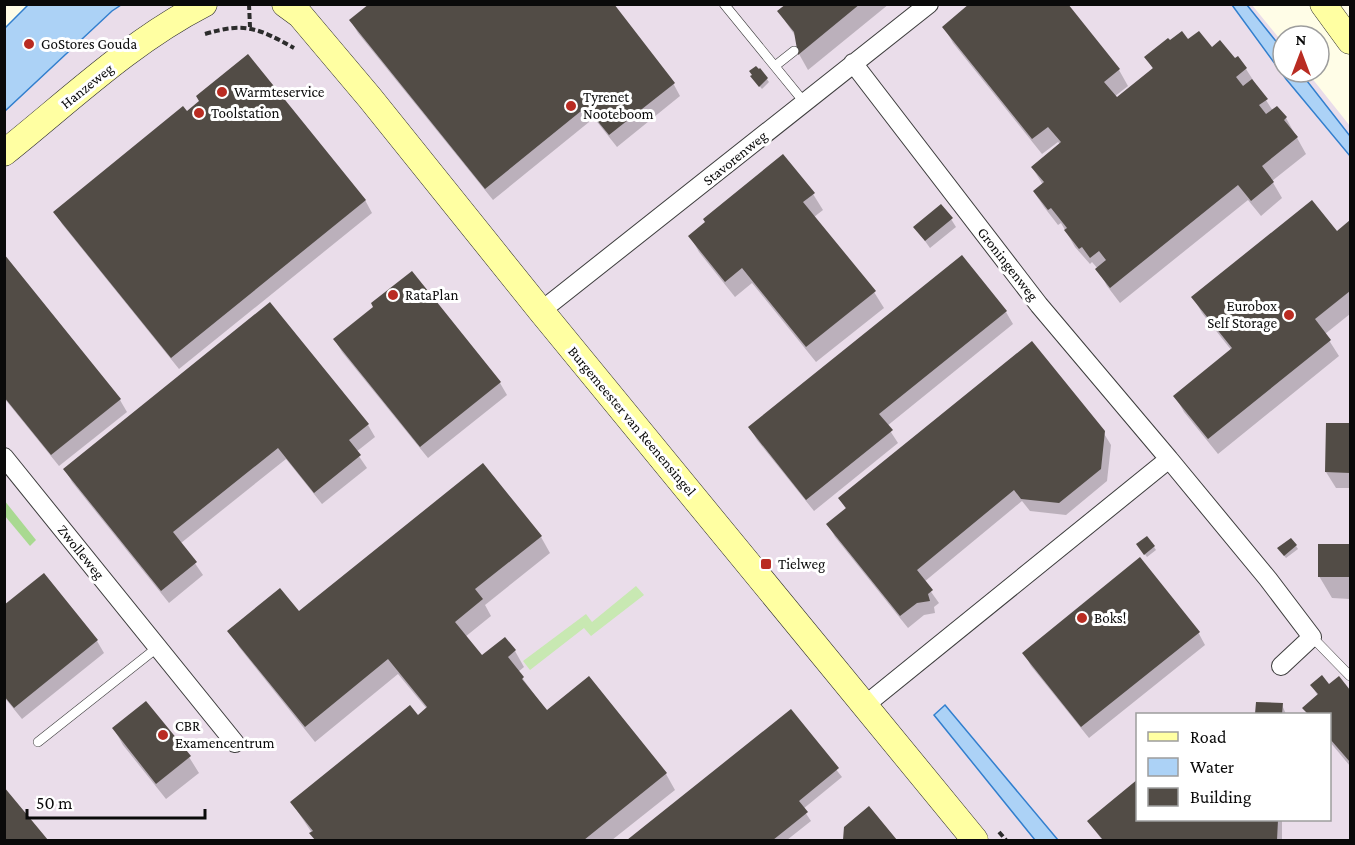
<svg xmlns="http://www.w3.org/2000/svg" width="1355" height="845" font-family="'Crimson Pro',serif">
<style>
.industrial{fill:#eaddea;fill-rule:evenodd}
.green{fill:#c8e8b2}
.forest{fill:#a9d991}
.water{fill:#acd2f6;stroke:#327fce;stroke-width:1.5}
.shadow{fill:#0003}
.building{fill:#524c46}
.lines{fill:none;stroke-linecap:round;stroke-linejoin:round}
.lane-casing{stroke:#3d3d3d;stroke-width:10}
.street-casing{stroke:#3d3d3d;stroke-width:20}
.secondary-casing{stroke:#2c2c2c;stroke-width:27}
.path{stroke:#2c2c2c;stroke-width:4;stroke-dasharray:6 3;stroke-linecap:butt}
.lane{stroke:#fff;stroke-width:9}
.street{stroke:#fff;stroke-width:18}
.secondary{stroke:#ffffa2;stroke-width:26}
.poi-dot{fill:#b92c22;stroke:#fff;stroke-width:2}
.labels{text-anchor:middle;stroke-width:6;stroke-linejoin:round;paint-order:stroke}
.poi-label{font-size:15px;fill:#0a0a0a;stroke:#fff;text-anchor:start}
.street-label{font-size:15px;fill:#0a0a0a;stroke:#fff}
</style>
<rect width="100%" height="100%" fill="#fffde7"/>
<path class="industrial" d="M104,5H1252L1283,43V72H1307L1350,126V840H5V83ZM1138,714H1330V820H1138Z"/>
<path class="green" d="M636,586L644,595L591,636L584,628L530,670L523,661L586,614L592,622Z"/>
<path class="forest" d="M4,500L36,540L30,546L5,516Z"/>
<path class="water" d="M29,4L121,5L112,11L5,111V28Z
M1232,5H1247L1283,50V72H1300L1350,136V156L1286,79Z
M945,705L1058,840H1035L934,715Z"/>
<path class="shadow" d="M788,4H889L808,70L799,54L796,37L779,12Z
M351,21L673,83L680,96L617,147L594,118L493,200L358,33Z
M944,27L1119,70L1128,86L1114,97L1116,99L1153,69L1146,57L1170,42L1188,41L1212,49L1235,60L1246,69L1273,111L1286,118L1306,154L1272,181L1282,198L1261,216L1248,200L1120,303L1107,286L1098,269L1092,262L1090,264L1075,247L1061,223L1058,225L1044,207L1034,192L1043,185L1032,167L1060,144L1058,142L1042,154L953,43Z
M760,70L769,82L762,89L754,80Z
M187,113L365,200L372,213L179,369L62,224L55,212Z
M813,194L823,210L814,217L874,292L884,308L816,362L752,283L735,297L699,252L690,236Z
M951,219L956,227L930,248L915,227Z
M1350,222V314L1325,334L1339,356L1218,454L1184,412L1175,396L1232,351L1202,313L1193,297L1337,233Z
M4,257L120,400L127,412L59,466L4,398Z
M375,308L500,383L507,395L428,458L342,352L335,340Z
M1006,312L1013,324L887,426L898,443L814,511L757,440L750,428Z
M1327,424L1350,425V488H1336L1326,472Z
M368,425L375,437L356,452L367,468L322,504L286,459L181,543L203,575L169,603L72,482L65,469Z
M1103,432L1111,445L1107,481L1066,515L1030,511L1022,501L924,582L939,603L934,607L935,613L924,615L908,628L835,537L828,524L846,509L839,498Z
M541,537L550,553L485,605L491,616L465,637L482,658L515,651L524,667L518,672L547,712L666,774L675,790L612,840H315L312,833L292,803L427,709L398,674L315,742L239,647L229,631L299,613Z
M1320,545L1350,546V599L1332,598L1319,576Z
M1296,546L1298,549L1286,558L1281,552Z
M1154,547L1156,550L1147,557L1140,548Z
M4,607L97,641L104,653L22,719L4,697Z
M1198,632L1205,645L1089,738L1031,666L1024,653Z
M1338,678L1350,692V766L1330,742V714H1308L1304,708L1318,696L1312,686H1329Z
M1257,704L1282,705L1286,714H1257Z
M790,711L842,777L803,809L811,821L787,840H630Z
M114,729L189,757L199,773L166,799L123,745Z
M4,789L46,840H4Z
M869,808L895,840H844L846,827Z
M1138,820H1282V840H1102L1088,821Z"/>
<path class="building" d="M369,4H614L675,83L609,135L586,107L485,189L349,20Z
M786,4H860L798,55L794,32L777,11Z
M969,4H1068L1120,69L1104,82L1117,97L1153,68L1144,57L1168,38L1170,40L1182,31L1188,39L1199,31L1212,47L1220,40L1235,58L1238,56L1247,68L1236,77L1243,86L1252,79L1268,99L1259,105L1266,114L1277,106L1287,117L1284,120L1298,137L1262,166L1274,182L1251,201L1238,185L1110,288L1095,269L1106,260L1099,251L1090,258L1082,247L1079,249L1064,230L1067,228L1051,208L1048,210L1033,191L1044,182L1031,167L1061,142L1048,127L1032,139L942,27Z
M248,54L366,200L171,358L53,212L183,106L187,111L199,101L196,96Z
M756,66L759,69L760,68L768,78L759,87L750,76L752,75L749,71Z
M783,154L815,193L803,202L876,291L806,347L742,268L725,282L688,236L705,222L703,219Z
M1312,200L1337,231L1350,220V291L1315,319L1331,340L1208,439L1173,396L1232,348L1191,297Z
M941,204L953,218L925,241L913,227Z
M4,254L121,399L51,455L4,397Z
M962,255L1007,311L879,414L893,430L806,500L748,427Z
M412,271L501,382L420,447L333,339L373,307L371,303Z
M270,302L369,424L349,440L361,455L314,493L278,448L173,532L197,562L161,591L63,469Z
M1032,341L1105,431L1101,469L1059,503L1021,499L1014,490L917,570L933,590L928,594L930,601L917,603L900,616L826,524L846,508L838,498Z
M1326,423H1350V473L1325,472Z
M483,463L542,536L475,589L483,599L455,622L482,655L505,637L516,650L508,657L524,677L522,679L547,710L589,676L667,773L584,840H315L309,833L313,831L290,802L410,705L418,715L427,707L388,659L305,727L227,631L280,588L299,611Z
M1147,536L1155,546L1144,555L1136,544Z
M1291,538L1297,545L1284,556L1277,548Z
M1318,544H1350V577H1318Z
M1140,557L1200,632L1081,727L1022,653Z
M44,573L98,640L14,708L4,696V605Z
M1322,675L1329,684L1339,676L1350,690V762L1330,739V714H1308L1302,708L1318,694L1310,685Z
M146,701L191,756L156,784L112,728Z
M1256,702L1283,703L1282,714H1255Z
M791,709L839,768L799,801L808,812L773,840H627Z
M1138,779V820H1278L1277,840H1103L1087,821Z
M4,787L48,840H4Z
M869,806L897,840H843L844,827Z"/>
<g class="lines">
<g class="lane-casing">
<path id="lane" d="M724,4L804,102
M775,66L794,51
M1312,637L1350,676
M38,742L158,647"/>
</g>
<g class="street-casing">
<path id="street" d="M853,63L1039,305L1169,459L864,706
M541,311L929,4
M4,457L235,743
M1169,459L1268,579L1312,637L1281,666"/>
</g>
<g class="secondary-casing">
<path id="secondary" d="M285,4L300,15L370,98L541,311L975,840
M1323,4L1350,41
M4,153C68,102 130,42 204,4"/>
</g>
<path class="path" d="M249,4L250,27
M205,34C245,22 258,28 294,48
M999,832L1006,840"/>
<use href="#lane" class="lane"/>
<use href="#street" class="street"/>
<use href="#secondary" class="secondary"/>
</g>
<g class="poi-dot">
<circle cx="29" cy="44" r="6"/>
<circle cx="222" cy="92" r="6"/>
<circle cx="571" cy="106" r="6"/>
<circle cx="199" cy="113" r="6"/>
<circle cx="393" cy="295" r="6"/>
<circle cx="1289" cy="315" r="6"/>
<rect x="760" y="558" width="12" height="12" rx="3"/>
<circle cx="1082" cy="618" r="6"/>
<circle cx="163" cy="735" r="6"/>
</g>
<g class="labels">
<g class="poi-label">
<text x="41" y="49">GoStores Gouda</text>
<text x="234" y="97">Warmteservice</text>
<text x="583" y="102">Tyrenet<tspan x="583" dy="17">Nooteboom</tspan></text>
<text x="211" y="118">Toolstation</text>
<text x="405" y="300">RataPlan</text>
<text x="1277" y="311" text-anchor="end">Eurobox<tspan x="1277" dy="17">Self Storage</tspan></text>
<text x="778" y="569">Tielweg</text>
<text x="1094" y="623">Boks!</text>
<text x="175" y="731">CBR<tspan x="175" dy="17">Examencentrum</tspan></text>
</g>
<g class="street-label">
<text transform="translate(87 86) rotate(-39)" y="5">Hanzeweg</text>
<text transform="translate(735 158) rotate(-39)" y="5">Stavorenweg</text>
<text transform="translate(1008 264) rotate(52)" y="5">Groningenweg</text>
<text transform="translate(632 421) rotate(50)" y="5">Burgemeester van Reenensingel</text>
<text transform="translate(81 552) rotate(51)" y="5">Zwolleweg</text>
</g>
</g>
<rect width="1355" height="845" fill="none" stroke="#0a0a0a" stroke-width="12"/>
<rect x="1136" y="713" width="195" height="108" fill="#ffffff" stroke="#9d9d9d" stroke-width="1.5"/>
<rect x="1148" y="732" width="30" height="9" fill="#ffffa2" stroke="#9d9d9d" stroke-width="1.5"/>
<text x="1190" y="743" font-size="18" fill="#0a0a0a">Road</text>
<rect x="1148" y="758" width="30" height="18" fill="#acd2f6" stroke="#9d9d9d" stroke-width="1.5"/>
<text x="1190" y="773" font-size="18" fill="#0a0a0a">Water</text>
<rect x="1148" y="788" width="30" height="18" fill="#524c46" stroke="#9d9d9d" stroke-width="1.5"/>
<text x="1190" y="803" font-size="18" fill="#0a0a0a">Building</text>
<g transform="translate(1301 54)"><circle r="28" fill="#ffffff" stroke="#9d9d9d" stroke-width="1.5"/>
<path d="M0-4.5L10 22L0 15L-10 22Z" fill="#b92c22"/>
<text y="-9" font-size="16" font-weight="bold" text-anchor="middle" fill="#0a0a0a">N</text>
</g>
<path d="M27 809v9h178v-9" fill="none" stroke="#0a0a0a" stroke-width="3"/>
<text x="36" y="809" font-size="18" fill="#0a0a0a" stroke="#ffffff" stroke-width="4.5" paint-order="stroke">50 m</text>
</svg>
